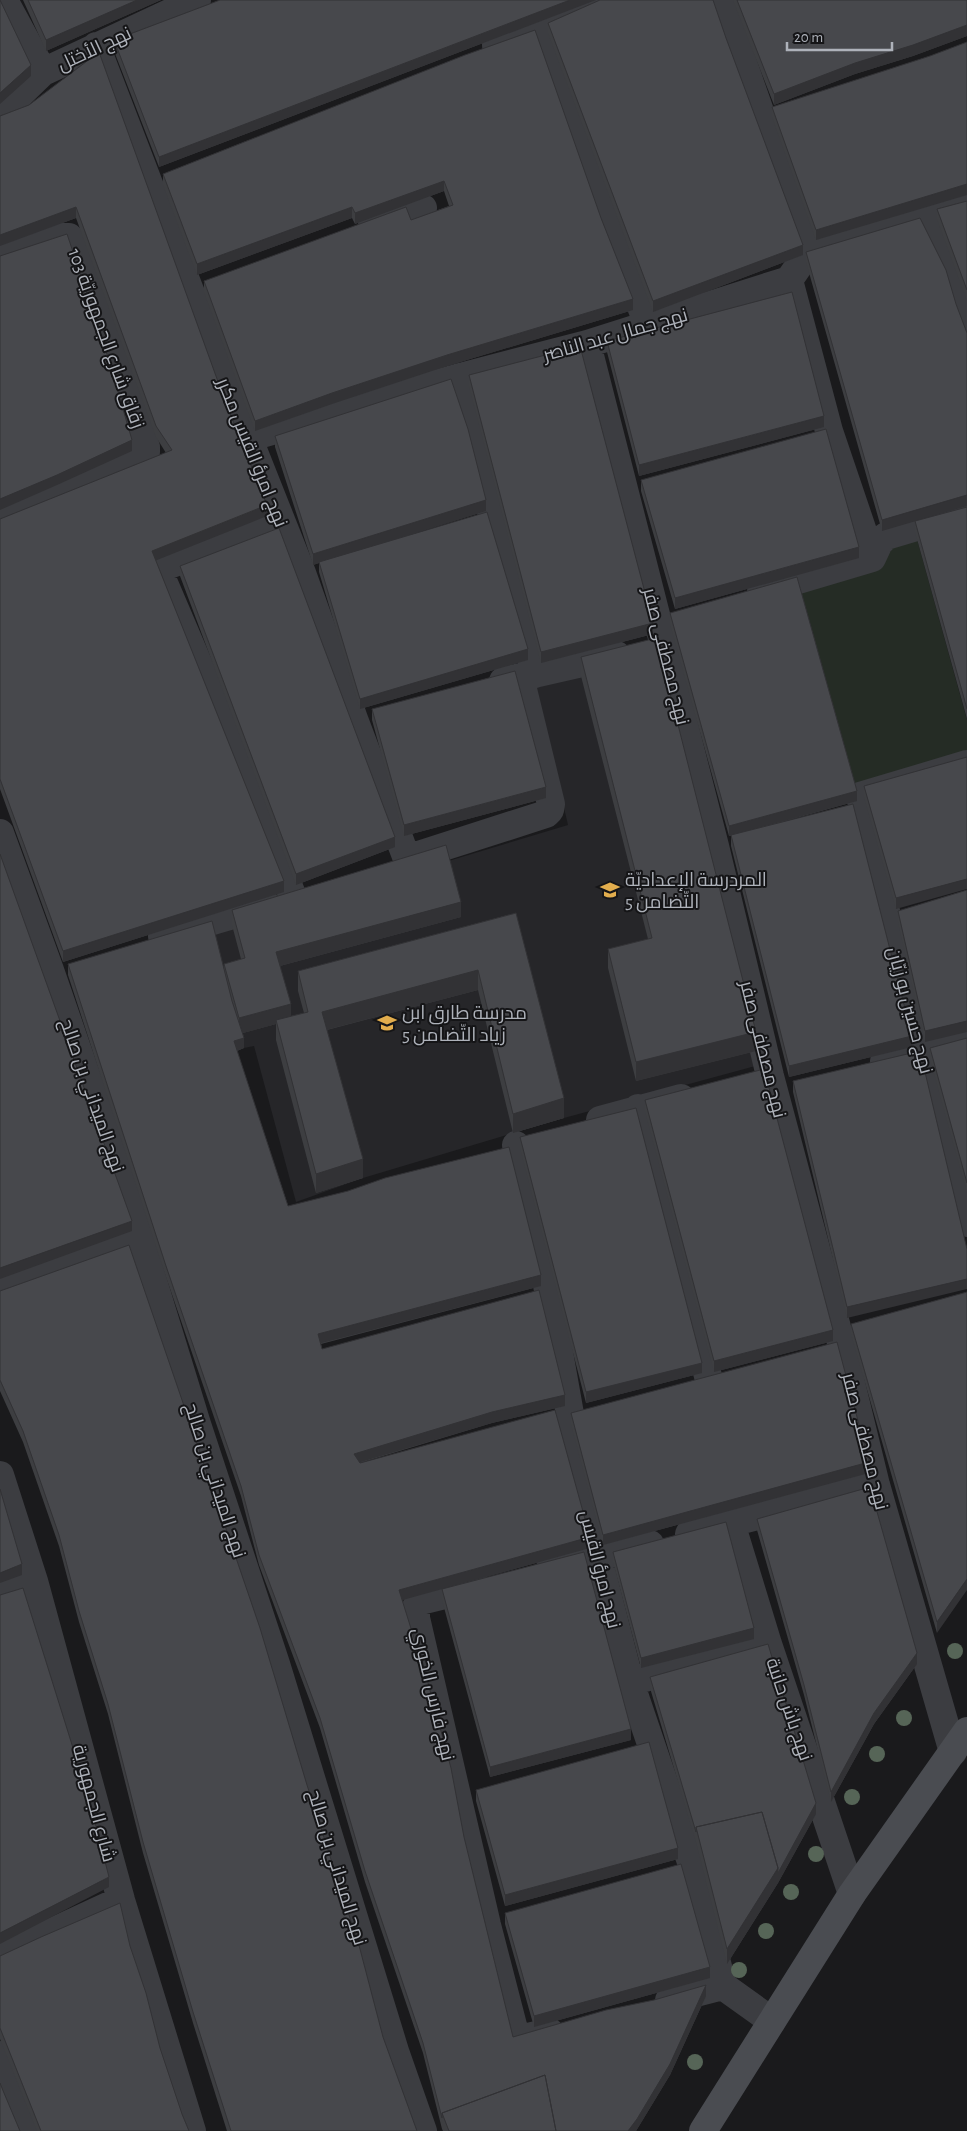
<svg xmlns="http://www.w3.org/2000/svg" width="967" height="2131" font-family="'Alegreya Sans',Cairo,sans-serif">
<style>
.built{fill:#262629}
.green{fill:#252c25}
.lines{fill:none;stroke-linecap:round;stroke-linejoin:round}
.street{stroke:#3c3d41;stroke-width:28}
.secondary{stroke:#4a4c51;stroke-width:28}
.tree{fill:#566557}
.wall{fill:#3d3e41}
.shaded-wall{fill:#323235}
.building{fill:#47484c;stroke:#323235}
.labels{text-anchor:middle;stroke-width:4;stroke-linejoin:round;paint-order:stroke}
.street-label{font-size:19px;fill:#aeb2ba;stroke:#151517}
.poi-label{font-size:19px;fill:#aeb2ba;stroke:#151517;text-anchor:start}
</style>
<rect width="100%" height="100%" fill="#1a1a1c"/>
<path class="built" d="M656,657L759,1065L564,1118L363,1178L296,1202L254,1046L244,1048L232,1012L212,932L568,825L536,687Z"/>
<path class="green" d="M915,532L967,720V759L854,793L797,588L886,540Z"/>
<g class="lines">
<path class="street" d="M4,0L43,72
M721,0L809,251
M536,29L648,325
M496,45L613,0
M96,46L189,288L302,573L354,719L407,859
M0,107L12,102L43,72L197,0
M924,214L967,325
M372,225L423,208
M0,258L60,237H69L74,242L146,447V452L143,455L0,518
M789,280L829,431L872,558
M587,344L715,846L770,1076L842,1346L876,1485L953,1752
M460,377L492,515L535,674
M248,438L460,377L587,344L789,280L809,251L967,201
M281,523L164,567L161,571V576L240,761L293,897
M761,591L872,558L879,543L886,536L967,512
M503,681L617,655
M967,764L860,796L888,920L967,1223
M0,833L50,970L118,1167L197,1424L276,1664L395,2051L423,2131
M412,857L546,814L550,810L551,804L520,677
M162,936L267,905
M884,1061L967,1041
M638,1108L709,1380
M600,1120L681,1098
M516,1145L548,1290L570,1414L567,1427L598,1558L630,1682L691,1862L723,1986
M0,1291L141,1238
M0,1475L34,1581L121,1900L192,2131
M731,1523L768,1644L852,1894
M689,1534L876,1485
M549,1570L650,1544
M478,1587L421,1601L416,1607V1618L487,1925L516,2037L519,2039L550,2032
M0,1595L34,1581
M630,1682L749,1650
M0,1956L121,1900
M723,1986L772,2021
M669,2000L723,1986
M0,2055L26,2131"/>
<path class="secondary" d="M703,2131L852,1894L967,1731"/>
</g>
<g class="tree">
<circle cx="955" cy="1651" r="8"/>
<circle cx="904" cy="1718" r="8"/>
<circle cx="877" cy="1754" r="8"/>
<circle cx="852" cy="1797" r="8"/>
<circle cx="816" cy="1854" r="8"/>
<circle cx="791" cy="1892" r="8"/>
<circle cx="766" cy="1931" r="8"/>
<circle cx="739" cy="1970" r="8"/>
<circle cx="695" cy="2062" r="8"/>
</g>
<path class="wall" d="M23,0H161L46,51Z
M220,0H596L159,167L114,51V40Z
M733,0H967V36L913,56L855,74L774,105Z
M548,23L726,38L803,255L653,312L548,33Z
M967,42V195L816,240L772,117V107L930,56Z
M465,55L633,310L447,366L332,404L255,431L204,292V281L411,220L449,206L444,191L355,224L352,218L197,275L163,185V174Z
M29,105L267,516L156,560L284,892L63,962L0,789V519L166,453L156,437L76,218L0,246V116Z
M967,201V301L937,219V209Z
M920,218L882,531L806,262V252Z
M607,341L824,427L639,476L607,352Z
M469,375L653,634L541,663L469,386Z
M275,436L486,511L409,535L528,660L360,709L319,572V563L313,565L275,447Z
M641,480L859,558L675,609L641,491Z
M967,507V719L915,532V521Z
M180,566L395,847L296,885L180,576Z
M670,613L857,801L775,824L912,1047L789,1077L731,846V836H729L670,624Z
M581,657L756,1051L636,1081L608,968V949L648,939L581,676Z
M372,709L546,798L404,836L372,720Z
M967,757L896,909L864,797V786Z
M967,890L925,1042L898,922V911Z
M232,910L461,917L280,966L291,1016L304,1013L298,991V971L516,913L564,1118L513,1133L478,990L327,1030L363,1178L316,1193L276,1040V1024L243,1033L244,1048L237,1051L288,1206L541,1286L321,1344L322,1349L565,1406L492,1423L360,1463L590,1548L402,1600L464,1837L513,2037L706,1996L670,2075L636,2131H443L442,2129L423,2053L365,1882L320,1728L259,1565L241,1496L166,1277L68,975V964L224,969V964L241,959L232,925Z
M967,1038V1193L930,1059V1048Z
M920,1051L847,1318L793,1092V1081Z
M645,1100L833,1341L714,1372L645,1111Z
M520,1137L702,1373L586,1403L520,1148Z
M0,1291L383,2037L417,2131H227L193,2023L143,1853L108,1714L79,1622L59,1546L23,1442L0,1391Z
M967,1292L937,1633L851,1334V1324Z
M571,1413L869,1473L603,1545L571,1424Z
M757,1519L917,1664L874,1724L831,1802L804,1695L757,1530Z
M613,1552L754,1639L641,1668L613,1562Z
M442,1589L631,1740L490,1777L442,1600Z
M650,1677L816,1814L778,1883L727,1964L696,1842L650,1688Z
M476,1790L678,1859L505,1906L476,1801Z
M505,1913L710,1978L534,2027L505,1924Z
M130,1946L160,2048L182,2114L189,2131H37L0,2039V1956Z"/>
<path class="shaded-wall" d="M137,0H161L46,51V40Z
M570,0H596L159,167V157Z
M967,25V36L913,56L855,74L774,105V94L855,63Z
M31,65V76L0,104V93Z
M444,181V191L355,224V213Z
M967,184V195L816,240V230Z
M76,207V218L0,246V235Z
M352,207V218L197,275V264Z
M803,245V255L653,312V301Z
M633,299V310L447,366L332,404L255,431V421L332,393L447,355Z
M824,416V427L639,476V465Z
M132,440V451L57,485L0,510V499Z
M967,495V506L882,531V520Z
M486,500V511L313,565V554Z
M267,505V516L152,562V551Z
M859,547V558L675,609V598Z
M653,623V634L541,663V652Z
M528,649V660L360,709V699Z
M546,787V798L404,836V825Z
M857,791V801L729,836V826Z
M395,837V847L296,885V874Z
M967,879V889L896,909V898Z
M284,881V892L63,962V951Z
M461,902V917L276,967V952Z
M478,970V990L322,1031V1012Z
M291,1004V1020H276V1024L239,1034V1018Z
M967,1021V1032L925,1042V1031Z
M756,1032V1051L636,1081V1062Z
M912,1036V1047L789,1077V1066Z
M244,1038V1048L234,1052V1041Z
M564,1098V1118L513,1133V1114Z
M363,1159V1178L316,1193V1174Z
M132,1221V1231L0,1279V1268Z
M541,1275V1286L318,1344V1334Z
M967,1279V1289L847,1318V1307Z
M833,1330V1341L714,1372V1361Z
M702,1363V1373L586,1403V1392Z
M565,1395V1406L492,1423L354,1464V1454L492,1412Z
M869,1462V1473L603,1545V1535Z
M590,1537V1548L399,1601V1590Z
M22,1564V1575L0,1583V1573Z
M967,1579V1590L937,1633V1622Z
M754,1628V1639L641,1668V1658Z
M917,1653V1664L874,1724L831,1802V1792L874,1713Z
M631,1729V1740L490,1777V1767Z
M816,1803V1814L778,1883L727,1964V1949Z
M678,1848V1859L505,1906V1895Z
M109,1877V1887L0,1944V1933Z
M710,1967V1978L534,2027V2016Z
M706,1985V1996L670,2075L636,2131H628Z"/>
<path class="building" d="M0,0L31,65L0,93Z
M28,0H137L46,40Z
M220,0H570L159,157L114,40Z
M600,0H713L726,38L803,245L653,301L548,23Z
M737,0H967V25L913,45L855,63L774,94Z
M535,30L601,218L633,299L447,355L332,393L255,421L204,281L406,207L411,220L453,205L444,181L355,213L352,207L197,264L163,174L465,55Z
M967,42V184L816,230L772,107L930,56Z
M99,52L225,401L267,505L152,551L284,881L63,951L0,779V519L172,450L156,426L76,207L0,235V116L29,105Z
M967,201V290L937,209Z
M920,218L946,270L956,304L967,333V495L882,520L806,252Z
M67,234L104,344L132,440L57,475L0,499V256Z
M792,292L824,416L639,465L607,341Z
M580,346L653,623L541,652L469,375Z
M451,379L468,429L486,500L313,554L275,436Z
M826,429L859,547L675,598L641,480Z
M967,507V709L915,521Z
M487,512L528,649L360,699L319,562Z
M279,528L395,837L296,874L180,566Z
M797,577L857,791L729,826L670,613Z
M656,638L756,1032L636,1062L608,949L652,938L581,657Z
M515,671L546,787L404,825L372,709Z
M967,757V879L896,898L864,786Z
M853,804L912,1036L789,1066L731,835Z
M446,845L461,902L276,952L291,1004L239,1018L224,964L245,958L232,910Z
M0,854L132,1221L0,1268Z
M967,890V1021L925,1031L898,911Z
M516,913L564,1098L513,1114L478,970L322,1012L363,1159L316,1174L276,1020L308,1012L298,971Z
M212,921L232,1001L244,1038L234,1041L288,1206L348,1191L385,1178L509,1147L541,1275L318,1334L322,1349L539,1290L565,1395L492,1412L354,1454L360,1463L555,1410L590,1537L399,1590L428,1683L451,1768L464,1837L513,2037L606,2010L654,2000L706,1985L670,2064L637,2119L628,2131H556L545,2075L442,2113V2118L423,2043L365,1871L320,1718L259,1555L241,1486L166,1266L68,964Z
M967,1038V1183L930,1048Z
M920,1051L967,1249V1279L847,1307L793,1081Z
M764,1069L833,1330L714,1361L645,1100Z
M636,1108L702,1363L586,1392L520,1137Z
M129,1245L260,1628L307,1785L360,1949L383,2037L417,2131H231L193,2012L143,1842L108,1704L79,1611L59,1535L23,1431L0,1380V1291Z
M967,1292V1579L937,1622L851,1324Z
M837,1342L869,1462L603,1535L571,1413Z
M870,1487L917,1653L874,1713L831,1792L804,1685L757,1519Z
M0,1489L22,1564L0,1573Z
M726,1522L754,1628L641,1658L613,1552Z
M584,1552L631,1729L490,1767L442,1589Z
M23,1588L89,1799L109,1877L0,1933V1595Z
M768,1644L816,1803L778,1873V1868L762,1812L696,1827V1832L650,1677Z
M649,1742L678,1848L505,1895L476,1790Z
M762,1812L778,1868L727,1949L696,1827Z
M681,1864L710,1967L534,2016L505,1913Z
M120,1903L130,1946L146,1993L160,2048L182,2114L189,2131H41L0,2028V1956L41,1937Z
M545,2075L556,2131H449L442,2113Z
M0,2083L4,2093L20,2131H0Z"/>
<defs>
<g id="school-bare" transform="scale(1.5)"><path d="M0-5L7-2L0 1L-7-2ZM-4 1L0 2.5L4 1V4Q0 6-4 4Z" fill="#e2ad4d" stroke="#151517" stroke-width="2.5" paint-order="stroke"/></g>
</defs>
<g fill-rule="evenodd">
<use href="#school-bare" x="610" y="890"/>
<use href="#school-bare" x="387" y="1023"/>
</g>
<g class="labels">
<g class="street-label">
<text transform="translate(94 48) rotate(-25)" y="7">نهج الأختل</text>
<text transform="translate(615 334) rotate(-16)" y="7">نهج جمال عبد الناصر</text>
<text transform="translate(107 338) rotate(70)" y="7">زقاق شارع الجمهوريّة 103</text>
<text transform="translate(253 452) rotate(68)" y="7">نهج امرؤ القيس مكرر</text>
<text transform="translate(667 656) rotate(76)" y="7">نهج مصطفى صفر</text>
<text transform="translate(911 1010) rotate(75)" y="7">نهج حسين بو زيّان</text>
<text transform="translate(764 1049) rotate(76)" y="7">نهج مصطفى صفر</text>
<text transform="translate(93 1095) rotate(71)" y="7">نهج الميداني بن صالح</text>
<text transform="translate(866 1441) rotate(76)" y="7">نهج مصطفى صفر</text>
<text transform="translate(216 1480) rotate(72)" y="7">نهج الميداني بن صالح</text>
<text transform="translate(601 1569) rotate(76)" y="7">نهج امرؤ القيس</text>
<text transform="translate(434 1694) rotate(77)" y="7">نهج فارس الخوري</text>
<text transform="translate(790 1709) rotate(71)" y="7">نهج باش حانبة</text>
<text transform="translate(95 1803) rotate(75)" y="7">شارع الجمهورية</text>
<text transform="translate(338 1867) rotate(73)" y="7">نهج الميداني بن صالح</text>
</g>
<g class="poi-label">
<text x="625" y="886">المردرسة الإعداديّة<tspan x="625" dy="22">التّضامن 5</tspan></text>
<text x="402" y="1019">مدرسة طارق ابن<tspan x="402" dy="22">زياد التّضامن 5</tspan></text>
</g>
</g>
<path d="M787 42v8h105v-8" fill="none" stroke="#aeb2ba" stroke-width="2.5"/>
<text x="794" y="42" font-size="15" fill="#aeb2ba" stroke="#151517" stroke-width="4" paint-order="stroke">20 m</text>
</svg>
